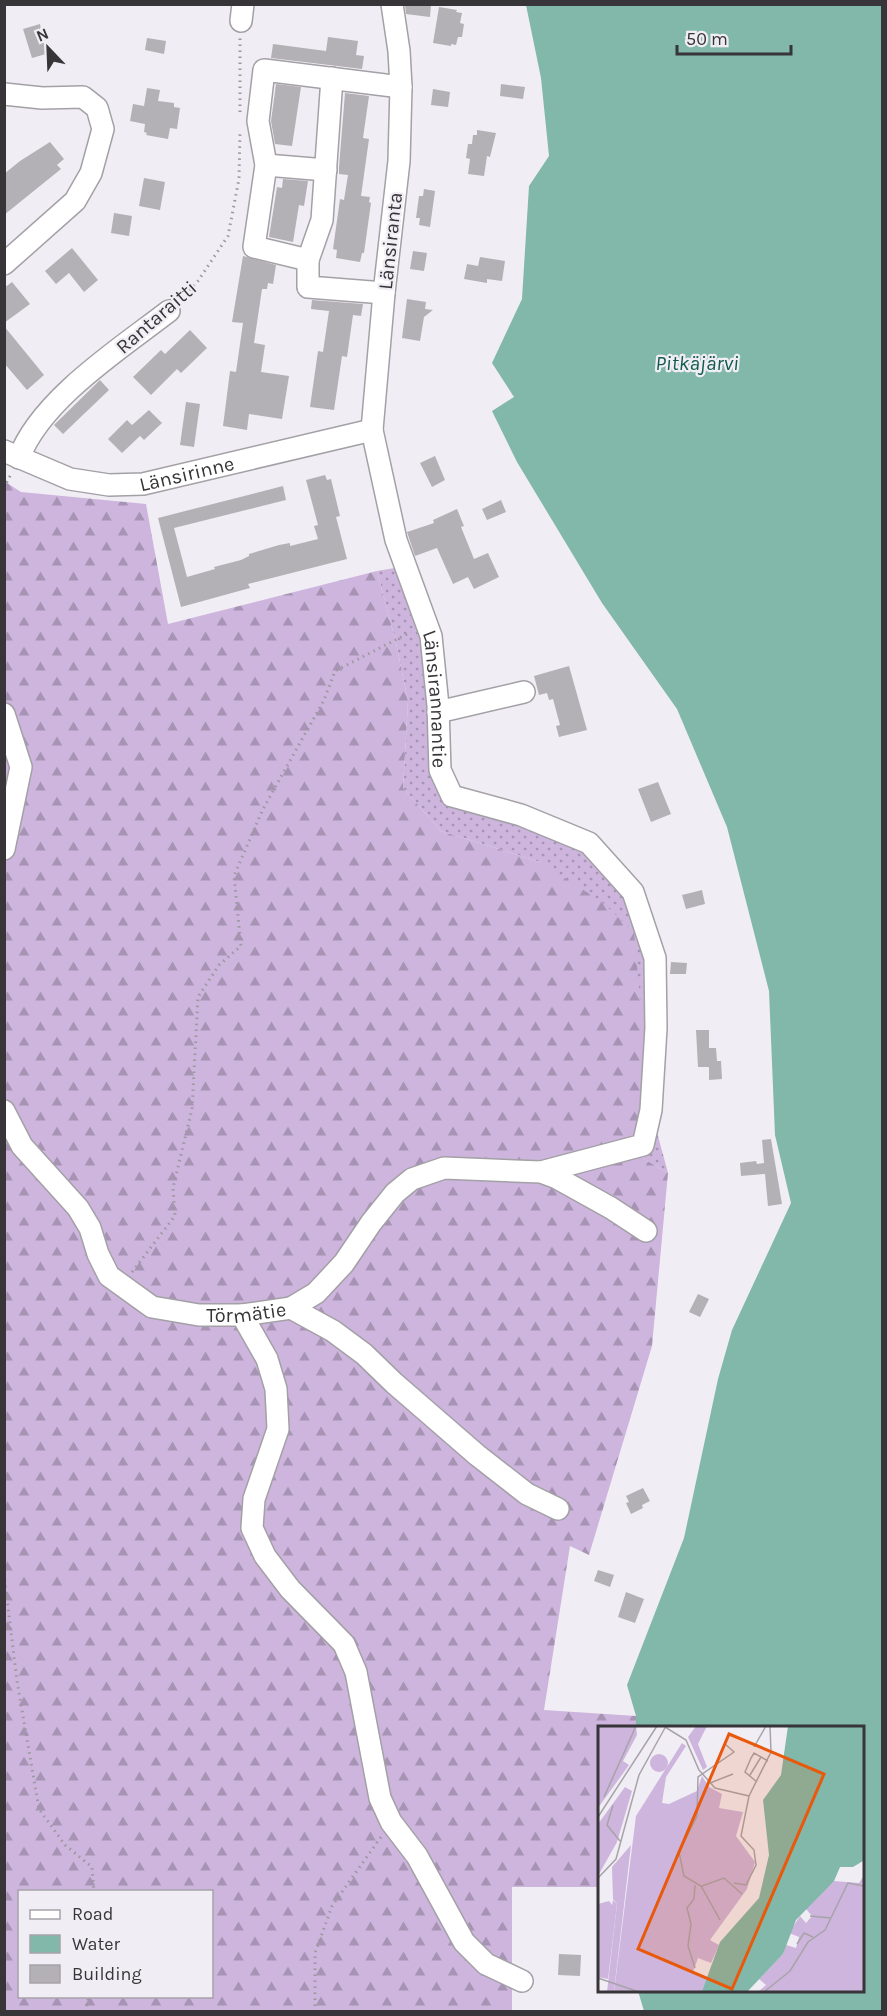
<svg xmlns="http://www.w3.org/2000/svg" width="887" height="2016" font-family="Karla,sans-serif">
<style>
.grass{fill:url(#grass-dots)}
.forest{fill:url(#forest-firs);fill-rule:evenodd}
.water{fill:#81b8a9}
.building{fill:#b3b0b6}
.lines{fill:none;stroke-linecap:round;stroke-linejoin:round}
.minor-casing{stroke:#a3a0a6;stroke-width:24}
.path{stroke:#9c999e;stroke-width:3;stroke-dasharray:1.5 4.5;stroke-linecap:butt}
.minor{stroke:#fff;stroke-width:21}
.labels{text-anchor:middle;stroke-width:4.5;stroke-linejoin:round;paint-order:stroke}
.street-label{font-size:20px;fill:#373538;stroke:#f1edf4}
.water-label{font-size:21px;font-style:italic;fill:#125c4d;stroke:#f1edf4}
.inset-road{fill:none;stroke:#a7a3a9;stroke-width:1.5}
.view{fill:#e8590c;fill-opacity:0.15;stroke:#e8590c;stroke-width:3}
.inset-edge{fill:none;stroke:#373538;stroke-width:3}
</style>
<defs>
<pattern id="grass-dots" width="8" height="8" patternUnits="userSpaceOnUse" patternTransform="scale(1.5)"><rect width="8" height="8" fill="#cdb5dd"/><path d="M2 2h.1M6 6h.1" fill="none" stroke="#a794b4" stroke-width="1.8" stroke-linecap="round"/></pattern>
<pattern id="forest-firs" width="22" height="20" patternUnits="userSpaceOnUse" patternTransform="scale(1.5)"><rect width="22" height="20" fill="#cdb5dd"/><path d="M5 1l3.5 6h-7zM16 11l3.5 6h-7z" fill="#a794b4"/></pattern>
</defs>
<rect width="100%" height="100%" fill="#f1edf4"/>
<path class="grass" d="M406,566L427,624L452,796L589,843L633,892L655,958L651,1110L668,1173L644,1159L638,1140L639,1110L540,862L441,831L403,788L408,701L396,643L377,571Z"/>
<path class="forest" d="M4,481L21,492L146,504L168,624L377,571L396,643L408,701L403,788L441,831L540,862L602,902L634,932L645,1055L638,1140L644,1159L668,1173L652,1346L589,1555L570,1546L544,1710L636,1716V1728H599V1887H512V2011H5ZM20,1892H212V1996H20Z"/>
<path class="water" d="M526,5H882V2011H644L638,1991L862,1990V1728H636V1716L627,1685L684,1538L718,1379L732,1330L791,1203L775,1135L769,991L727,827L677,709L602,603L517,462L492,411L514,397L492,363L522,299L529,186L549,156L541,78Z"/>
<path class="building" d="M405,4H431L430,17L406,14Z
M439,7L457,10L456,12L462,13L460,23L464,24L462,37H458L456,45L451,44V46L433,43Z
M40,24L46,54L32,58L23,29Z
M328,37L358,41L356,55L364,56L362,69L271,58L273,44L326,51Z
M147,38L166,41L164,54L145,50Z
M276,84L301,87L292,146L275,144L271,121Z
M501,84L525,87L523,99L500,96Z
M147,88L160,90L158,101L174,103V107L180,108L177,129L170,128L168,139L146,135L147,133L144,132L145,124L130,121L133,104L144,106Z
M433,89L450,92L448,107L431,105Z
M345,93L369,96L363,138L369,139L361,196L370,197L369,202L371,203L364,253H362L360,262L336,258L337,250L333,249L340,199L344,200L348,175L339,174V167Z
M477,130L496,133L490,157L487,156L484,176L468,174L470,159L466,158L468,144H472L473,135H477Z
M50,142L64,159L57,165L61,169L4,215V174L20,161Z
M144,178L165,182L160,210L139,206Z
M283,179L308,181L304,206L299,205L293,242L269,237L277,187L282,188Z
M424,189L435,191L430,227L419,225L420,218H416L419,196H423Z
M114,213L132,216L129,236L111,233Z
M72,248L98,280L84,292L69,273L56,284L45,271Z
M413,251L427,253L424,271L410,269Z
M243,256L276,265L273,284L268,283L267,289H262L254,343L265,345L261,372L289,376L282,419L249,414L247,430L223,426L230,371L236,372L243,323L232,322Z
M480,257L505,261L502,281L487,279V283L464,279L467,264L478,266Z
M12,282L30,304L4,323V288Z
M407,299L426,302L425,309L433,310L424,317L420,341L402,338Z
M312,300L363,304L361,316L353,315L347,357L342,356L334,410L310,407L318,351L323,352L329,311L311,309Z
M4,326L44,375L27,390L4,363Z
M190,330L207,348L181,373L177,369L151,395L133,377L161,350L165,354Z
M100,380L109,390L63,434L54,425Z
M186,402L200,404L194,447L180,445Z
M149,410L162,423L144,440L140,436L122,453L108,439L127,420L132,425Z
M435,456L445,480L432,487L420,463Z
M325,475L327,480L331,479L340,516L336,517L347,559L248,584L250,588L181,607L158,518L283,486L286,500L174,528L187,577L215,569L214,567L241,560L249,556V554L279,545L290,543V546L318,539L314,526L318,525L306,480Z
M501,500L506,512L487,520L482,509Z
M457,509L464,526L461,527L474,559L488,553L499,577L474,589L468,577L453,584L437,548L415,556L407,532L434,523L433,520Z
M569,666L587,730L559,737L556,726L560,725L553,699L549,700L547,693L539,695L534,676Z
M658,782L671,814L651,822L638,789Z
M702,890L705,904L686,909L682,895Z
M671,962L687,963L686,974H670Z
M696,1030H709V1048H716L717,1061H721L722,1079L709,1080V1067H698Z
M771,1139L782,1204L768,1206L765,1174L741,1176L740,1163L756,1161L757,1164L764,1163L762,1140Z
M698,1294L709,1299L700,1317L689,1312Z
M643,1488L650,1501L642,1505L643,1508L631,1514L626,1503L629,1502L626,1496Z
M598,1570L614,1575L610,1587L594,1581Z
M626,1592L644,1599L635,1623L618,1617Z
M559,1954L581,1955L580,1976L558,1975Z"/>
<g class="lines">
<g class="minor-casing">
<g id="minor">
<path id="s1" d="M392,4L399,51L401,87L399,161L384,293L372,430L396,540L431,636L438,706L440,770L452,796L521,815L589,843L633,892L655,958L656,1028L651,1110L643,1145L541,1172"/>
<path d="M241,21L243,4"/>
<path d="M4,94L42,98L83,97L97,108L103,129L91,173L75,201L4,264"/>
<path d="M266,165L326,170"/>
<path d="M308,260L322,220L332,78"/>
<path d="M384,293L308,287V260L254,247L266,165L258,121L264,70L401,87"/>
<path id="s2" d="M4,451L70,479L109,485L143,484L372,430"/>
<path d="M19,458C40,400 121,348 169,311"/>
<path d="M438,712L524,692"/>
<path d="M4,714L21,767L4,849"/>
<path id="s3" d="M4,1111L22,1146L78,1208L90,1228L98,1254L109,1276L152,1307L199,1315H242L291,1308L333,1331L364,1354L394,1383L477,1455L527,1494L558,1509"/>
<path d="M291,1308L316,1293L344,1263L371,1223L395,1193L412,1179L444,1168L541,1172L557,1178L611,1208L646,1231"/>
<path d="M242,1315L267,1359L276,1389L278,1429L254,1499L252,1528L265,1556L290,1589L344,1644L356,1672L380,1798L391,1822L417,1856L464,1942L486,1964L522,1981"/>
</g>
</g>
<path class="path" d="M240,112V38
M181,299L198,281L228,236L239,179L240,131
M4,488L11,474
M132,1272L175,1216L173,1188L192,1109L198,997L219,965L241,946L234,876L263,809L324,700L335,671L411,632
M4,1574L17,1681L39,1809L65,1845L92,1867L94,1892
M85,2012L89,1996
M315,2012V1953L332,1906L381,1837"/>
<use href="#minor" class="minor"/>
</g>
<g class="labels">
<g class="street-label">
<text transform="translate(390 241) rotate(-84)" y="7">Länsiranta</text>
<text transform="translate(156 317) rotate(-41)" y="7">Rantaraitti</text>
<text dy="7" stroke="none"><textPath href="#s2" startOffset="190">Länsirinne</textPath></text>
<text dy="7" stroke="none"><textPath href="#s1" startOffset="706">Länsirannantie</textPath></text>
<text dy="7" stroke="none"><textPath href="#s3" startOffset="346">Törmätie</textPath></text>
</g>
<g class="water-label">
<text x="697" y="370">Pitkäjärvi</text>
</g>
</g>
<g transform="translate(598 1726)">
<rect width="266" height="266" fill="#f1edf4"/>
<path d="M52 37a9 9 0 1 1 18 0a9 9 0 1 1-18 0ZM27,61L34,65L19,116L10,104L0,112V98ZM33,119L16,265L9,266L19,178L15,173L14,141Z" fill="#cdb5dd"/>
<path d="M0,0H38L39,9L25,35L31,39L0,82ZM98,0H109L100,18L109,41L105,44L90,11ZM84,17L88,20L68,51L64,77L71,78L99,65L104,50L111,61L124,68L121,82L145,86L138,110L157,136L149,163L112,214L121,219L113,237L100,232L95,246L109,252L104,265L16,266L38,90ZM10,103L19,116L0,150V112ZM265,151V265H161L168,259L161,253L185,228L188,219L198,222L201,211L191,207L202,190L208,197L214,190L208,183L218,170L236,155L261,157ZM15,174L19,178L10,253L0,251V178L11,175L14,179Z" fill="#cdb5dd"/>
<path d="M190,0H265V135L255,141H242L236,155L198,194L185,228L150,265H104L122,216L161,172L171,129L165,74L183,49Z" fill="#81b8a9"/>
<path class="inset-road" d="M67,1L88,14L101,44L117,62L151,70M156,21L168,0M152,49L163,31M159,56L147,46L153,32L156,27L170,35M112,57L135,48M6,71L38,0M15,79L9,99L22,115M0,91L59,0M0,152L18,133L41,49L68,0M136,157L148,159L158,139L156,124L143,110L151,70L173,26L172,0M104,160L126,152L144,168M212,190L233,192M122,194L103,160L86,150L81,126L99,90L100,51L136,26L127,18M199,218L206,207L215,211M97,242L90,220L93,198L89,182L96,173L97,159M0,252L41,266M166,266L192,245L210,216L227,204L250,157L266,160"/>
<path class="view" d="M131,8L226,48L134,263L40,223Z"/>
<rect width="266" height="266" class="inset-edge"/>
</g>
<rect width="887" height="2016" fill="none" stroke="#373538" stroke-width="12"/>
<rect x="18" y="1890" width="195" height="108" fill="#f1edf4" stroke="#a7a3a9" stroke-width="1.5"/>
<rect x="30" y="1910" width="30" height="9" fill="#ffffff" stroke="#a7a3a9" stroke-width="1.5"/>
<text x="72" y="1920" font-size="18" fill="#373538">Road</text>
<rect x="30" y="1935" width="30" height="18" fill="#81b8a9" stroke="#a7a3a9" stroke-width="1.5"/>
<text x="72" y="1950" font-size="18" fill="#373538">Water</text>
<rect x="30" y="1965" width="30" height="18" fill="#b3b0b6" stroke="#a7a3a9" stroke-width="1.5"/>
<text x="72" y="1980" font-size="18" fill="#373538">Building</text>
<g transform="translate(48 48) rotate(337)" stroke="#f1edf4" stroke-width="4.5" paint-order="stroke">
<path d="M0-4.5L10 22L0 15L-10 22Z" fill="#373538"/>
<text y="-9" font-size="16" font-weight="bold" text-anchor="middle" fill="#373538">N</text>
</g>
<path d="M677 45v9h114v-9" fill="none" stroke="#373538" stroke-width="3"/>
<text x="686" y="45" font-size="18" fill="#373538" stroke="#f1edf4" stroke-width="4.5" paint-order="stroke">50 m</text>
</svg>
